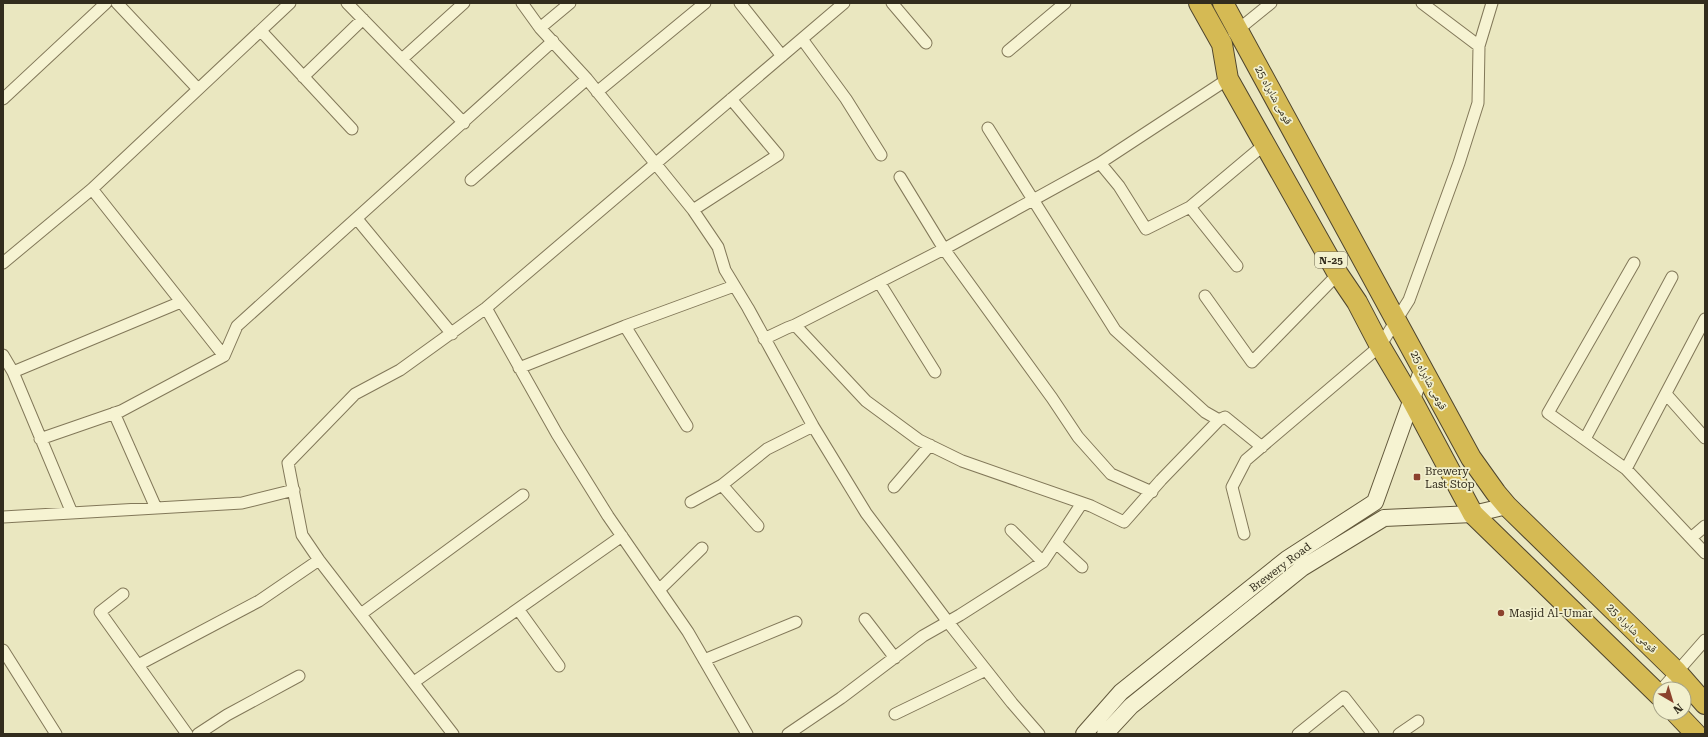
<svg xmlns="http://www.w3.org/2000/svg" width="1708" height="737" font-family="'Roboto Serif','Noto Naskh Arabic',serif">
<style>
.lines{fill:none;stroke-linecap:round;stroke-linejoin:round}
.street-casing{stroke:#827859;stroke-width:13}
.secondary-casing{stroke:#63593c;stroke-width:18}
.highway-casing{stroke:#4f452d;stroke-width:22}
.street{stroke:#f6f3d2;stroke-width:11}
.secondary{stroke:#f6f3d2;stroke-width:16}
.highway{stroke:#d5ba54;stroke-width:20}
.poi-dot{fill:#8c422d;stroke:#f2f0ce;stroke-width:1.5}
.labels{text-anchor:middle;stroke-width:3.5;stroke-linejoin:round;paint-order:stroke}
.shield{fill:#f2f0ce;stroke:#6c6752;stroke-width:1}
.shield-label{font-size:10px;font-weight:bold;fill:#322c1d}
.street-label{font-size:11px;fill:#322c1d;stroke:#f2f0ce}
.poi-label{font-size:11px;fill:#322c1d;stroke:#f2f0ce;text-anchor:start}
</style>
<rect width="100%" height="100%" fill="#eae7c0"/>
<g class="lines">
<g class="street-casing">
<path id="street" d="M117,3L198,89
M347,3L464,123
M522,3L540,28L587,79L693,210L718,247L725,270L748,308L813,426L866,513L948,622L1012,703L1039,734
M740,3L782,56
M892,3L926,43
M1422,3L1479,46
M540,28L570,3
M261,31L352,129
M1234,33L1271,3
M802,39L846,99L881,155
M1008,51L1065,3
M402,59L464,3
M303,77L363,19
M597,92L705,3
M3,99L106,3
M988,128L1115,330L1205,412L1219,420
M1100,163L1119,186L1146,229L1190,207L1265,144
M900,177L944,249L1052,398L1078,437L1111,474L1152,492
M471,180L587,79
M92,189L224,356
M1190,207L1237,266
M693,210L778,155L731,99
M357,219L452,334
M3,263L92,189L290,3
M1634,263L1548,413L1626,469L1705,553
M879,282L935,372
M1205,296L1252,362L1338,274
M486,308L557,434L608,516L688,632L747,734
M795,325L866,401L919,440L962,461L1091,506L1124,522L1161,480L1219,420L1225,417L1262,447
M625,326L687,426
M764,339L787,328L795,325L944,249L1100,163L1228,79
M3,355L13,372L72,513
M519,368L625,326L734,286
M13,372L181,302
M1666,394L1705,438
M114,413L156,508
M40,439L121,411L224,356L237,326L553,41
M1585,439L1672,277
M1626,469L1705,319
M722,485L758,526
M894,487L930,445
M691,502L722,485L767,449L813,426
M3,517L242,503L294,490
M1011,530L1043,562
M1244,534L1232,487L1246,460L1380,346L1409,300L1459,163L1478,103L1479,46L1492,3
M1691,538L1705,526
M1056,543L1082,567
M659,590L702,548
M123,594L100,612L187,734
M518,609L559,666
M361,614L523,495
M865,619L895,658
M3,650L56,734
M704,660L796,622
M138,665L259,601L319,560
M414,682L622,536
M1662,689L1705,640
M895,714L986,670
M198,734L227,715L299,676
M453,734L319,560L302,535L288,463L355,394L400,370L486,308L844,3
M788,734L841,698L923,636L960,615L1043,562L1082,503
M1298,734L1344,697L1373,734
M1399,734L1418,721"/>
</g>
<g class="secondary-casing">
<path id="secondary" d="M1084,734L1121,692L1287,559L1375,502L1423,368
M1105,734L1131,706L1302,568L1384,518L1473,514L1507,506"/>
</g>
<g class="highway-casing">
<path id="highway" d="M1199,3L1222,44L1228,79L1338,274L1357,302L1380,346L1412,400L1473,514L1660,696
M1223,3L1471,458L1496,493L1507,506L1677,672L1705,704
M1676,713L1696,734"/>
</g>
<use href="#street" class="street"/>
<use href="#secondary" class="secondary"/>
<use href="#highway" class="highway"/>
</g>
<g class="poi-dot">
<rect x="1413" y="473" width="8" height="8" rx="2"/>
<circle cx="1501" cy="613" r="4"/>
</g>
<g class="labels">
<rect class="shield" x="1315" y="252" width="32" height="16" rx="3"/>
<g class="shield-label">
<text x="1331" y="264">N-25</text>
</g>
<g class="street-label">
<text transform="translate(1274 95) rotate(61)" y="4">قومی شاہراہ 25</text>
<text transform="translate(1429 380) rotate(62)" y="4">قومی شاہراہ 25</text>
<text transform="translate(1280 567) rotate(-37)" y="4">Brewery Road</text>
<text transform="translate(1632 628) rotate(44)" y="4">قومی شاہراہ 25</text>
</g>
<g class="poi-label">
<text x="1425" y="475">Brewery<tspan x="1425" dy="13">Last Stop</tspan></text>
<text x="1509" y="617">Masjid Al-Umar</text>
</g>
</g>
<rect width="1708" height="737" fill="none" stroke="#322c1d" stroke-width="8"/>
<g transform="translate(1672 701) rotate(142)"><circle r="19" fill="#f2f0ce" stroke="#a5a287"/>
<path d="M0-3L7 15L0 10L-7 15Z" fill="#8c422d"/>
<text y="-6" font-size="11" font-weight="bold" text-anchor="middle" fill="#322c1d">N</text>
</g>
</svg>
